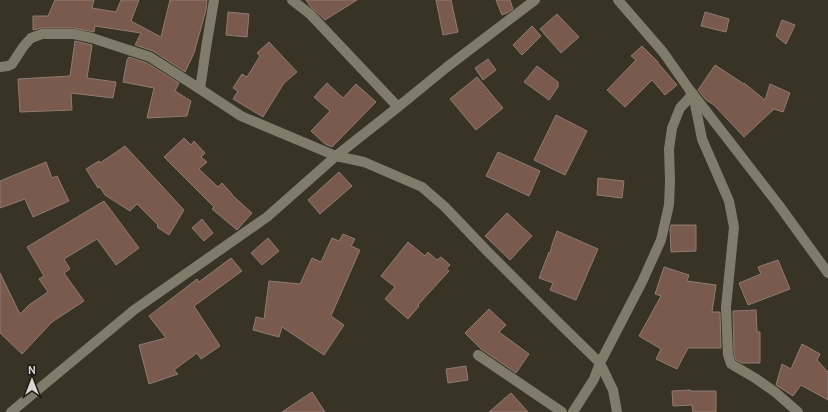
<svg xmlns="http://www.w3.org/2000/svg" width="828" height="412" font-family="Cabin,sans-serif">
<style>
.building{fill:#7b5a4e;stroke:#8e7b75}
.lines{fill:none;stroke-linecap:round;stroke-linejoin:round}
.street{stroke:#807b6a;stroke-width:10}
.secondary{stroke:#807b6a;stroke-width:10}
</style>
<rect width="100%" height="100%" fill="#383324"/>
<path class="building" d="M55,0H94L92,8L116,12L121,0H139L131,21L161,37L170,0H207L206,10L194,53L185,72L153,51L135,45L141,33L95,26L94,32L74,28H42L33,30V16H48Z
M306,0H357L325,20L310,6Z
M436,0H451L458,32L443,35Z
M496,0H510L513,9L507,13L502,15Z
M228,12L249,14L247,37L226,35Z
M705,12L729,19L726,32L701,26Z
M557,14L579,37L561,53L540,29Z
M782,20L795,25L786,44L776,36Z
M532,26L541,36L522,55L513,45Z
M75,41L92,45L87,78L116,82L113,98L71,93L72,110L20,112L18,79L70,76Z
M269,42L297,72L284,83L263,117L233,99L238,91L233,88L242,74L247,77L260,56L257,53Z
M642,46L658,62V63L677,85L665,95L652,80L625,107L607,90L636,60L631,56Z
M129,57L147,63L179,83L175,91L191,101L187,116L147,118L154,88L123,82L127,60Z
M488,59L496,70L483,80L475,68Z
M715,65L744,84V83L765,100L770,84L790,93L783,112L774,109L744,137L714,105L706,100L698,90Z
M537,66L558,82V87L549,100L524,82Z
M477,77L503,108L476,130L450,99Z
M327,83L343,98L356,84L376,102L332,147L325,144L311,131L330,111L314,97Z
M556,115L587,131L565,175L534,160Z
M184,138L191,145L194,141L205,153L201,157L207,162L199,169L218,187L222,183L232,194V195L252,213L237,230L212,209L214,207L164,157Z
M125,146L184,210L169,235L157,227L158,225L137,204L130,211L105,195L100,187L98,188L86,169L99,161L100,163Z
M498,152L540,171L529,196L486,176Z
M46,162L52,178L57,176L69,201L33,217L25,199L0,208V181Z
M339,172L352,186L320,214L308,200Z
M598,178L624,181L622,198L597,195Z
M104,201L139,248L116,265L97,239L64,259L70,269L64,273L84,301L52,322L22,354L0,333V273L20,314L29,305L48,292L39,279L44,276L27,247Z
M507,213L532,236L510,260L485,236Z
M202,219L213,233L204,241L192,228Z
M671,225H696V251L671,252L670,229Z
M557,231L598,249L576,300L550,290L553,283L539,278L549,252L550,253L552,245Z
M343,234L355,239L351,246L360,250L331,316L344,325L324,355L282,327L279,337L253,330L256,317L264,319L269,281L300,284L312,258L321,262L332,238L339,241Z
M268,238L279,251L262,265L251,253Z
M408,242L425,256L428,252L437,260L441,257L450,265L446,269L449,271L418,305L419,306L408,319L385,299L395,287L381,276Z
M231,258L242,271L194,306L220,346L201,359L197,353L174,370L178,374L149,384L139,345L166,338L149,316L197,279L199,282Z
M778,260L790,289L748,305L739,283L761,274L758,267Z
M664,267L689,275L687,281L716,285L712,312H720L721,348H688L677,369L656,359L661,349L639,336L661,296L655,294Z
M489,309L506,325L499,332L529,354L516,373L481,349L465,333Z
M756,310L757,332H760V363H742L736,360L734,354L733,311Z
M802,344L820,354L817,360L828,372V400L801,385L793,396L776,385L782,364L791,369Z
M466,366L468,380L448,383L446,369Z
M690,390V391H716V412H693L692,405L673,406L672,391Z
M312,392L325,412H282Z
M511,393L528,412H489Z"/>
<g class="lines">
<path class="street" d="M214,0L206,48L200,89L241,116L336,156L364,162L422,187L445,207L487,251L559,323L600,363L613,390L617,412
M292,0L310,14L398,107
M0,67L8,66L12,64L23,47L31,38L42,34H74L92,38L150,57L200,89
M693,94L702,139L729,201L734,227L726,307L728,355L731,364L755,378L775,392L798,412
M478,355L562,412
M11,412L134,310L267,217L336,156L398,107L447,67L535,0
M573,412L594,379L600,363L642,282L661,240L669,205L670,181L669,149L672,128L680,108L693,94L690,91"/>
<path class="secondary" d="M618,0L663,52L689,89L778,204L828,273"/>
</g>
<g transform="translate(32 380)" stroke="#1d1b14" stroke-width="3" paint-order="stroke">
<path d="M0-3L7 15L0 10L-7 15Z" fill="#dad7ce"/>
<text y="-6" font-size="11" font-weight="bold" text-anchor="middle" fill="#dad7ce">N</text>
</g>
</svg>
